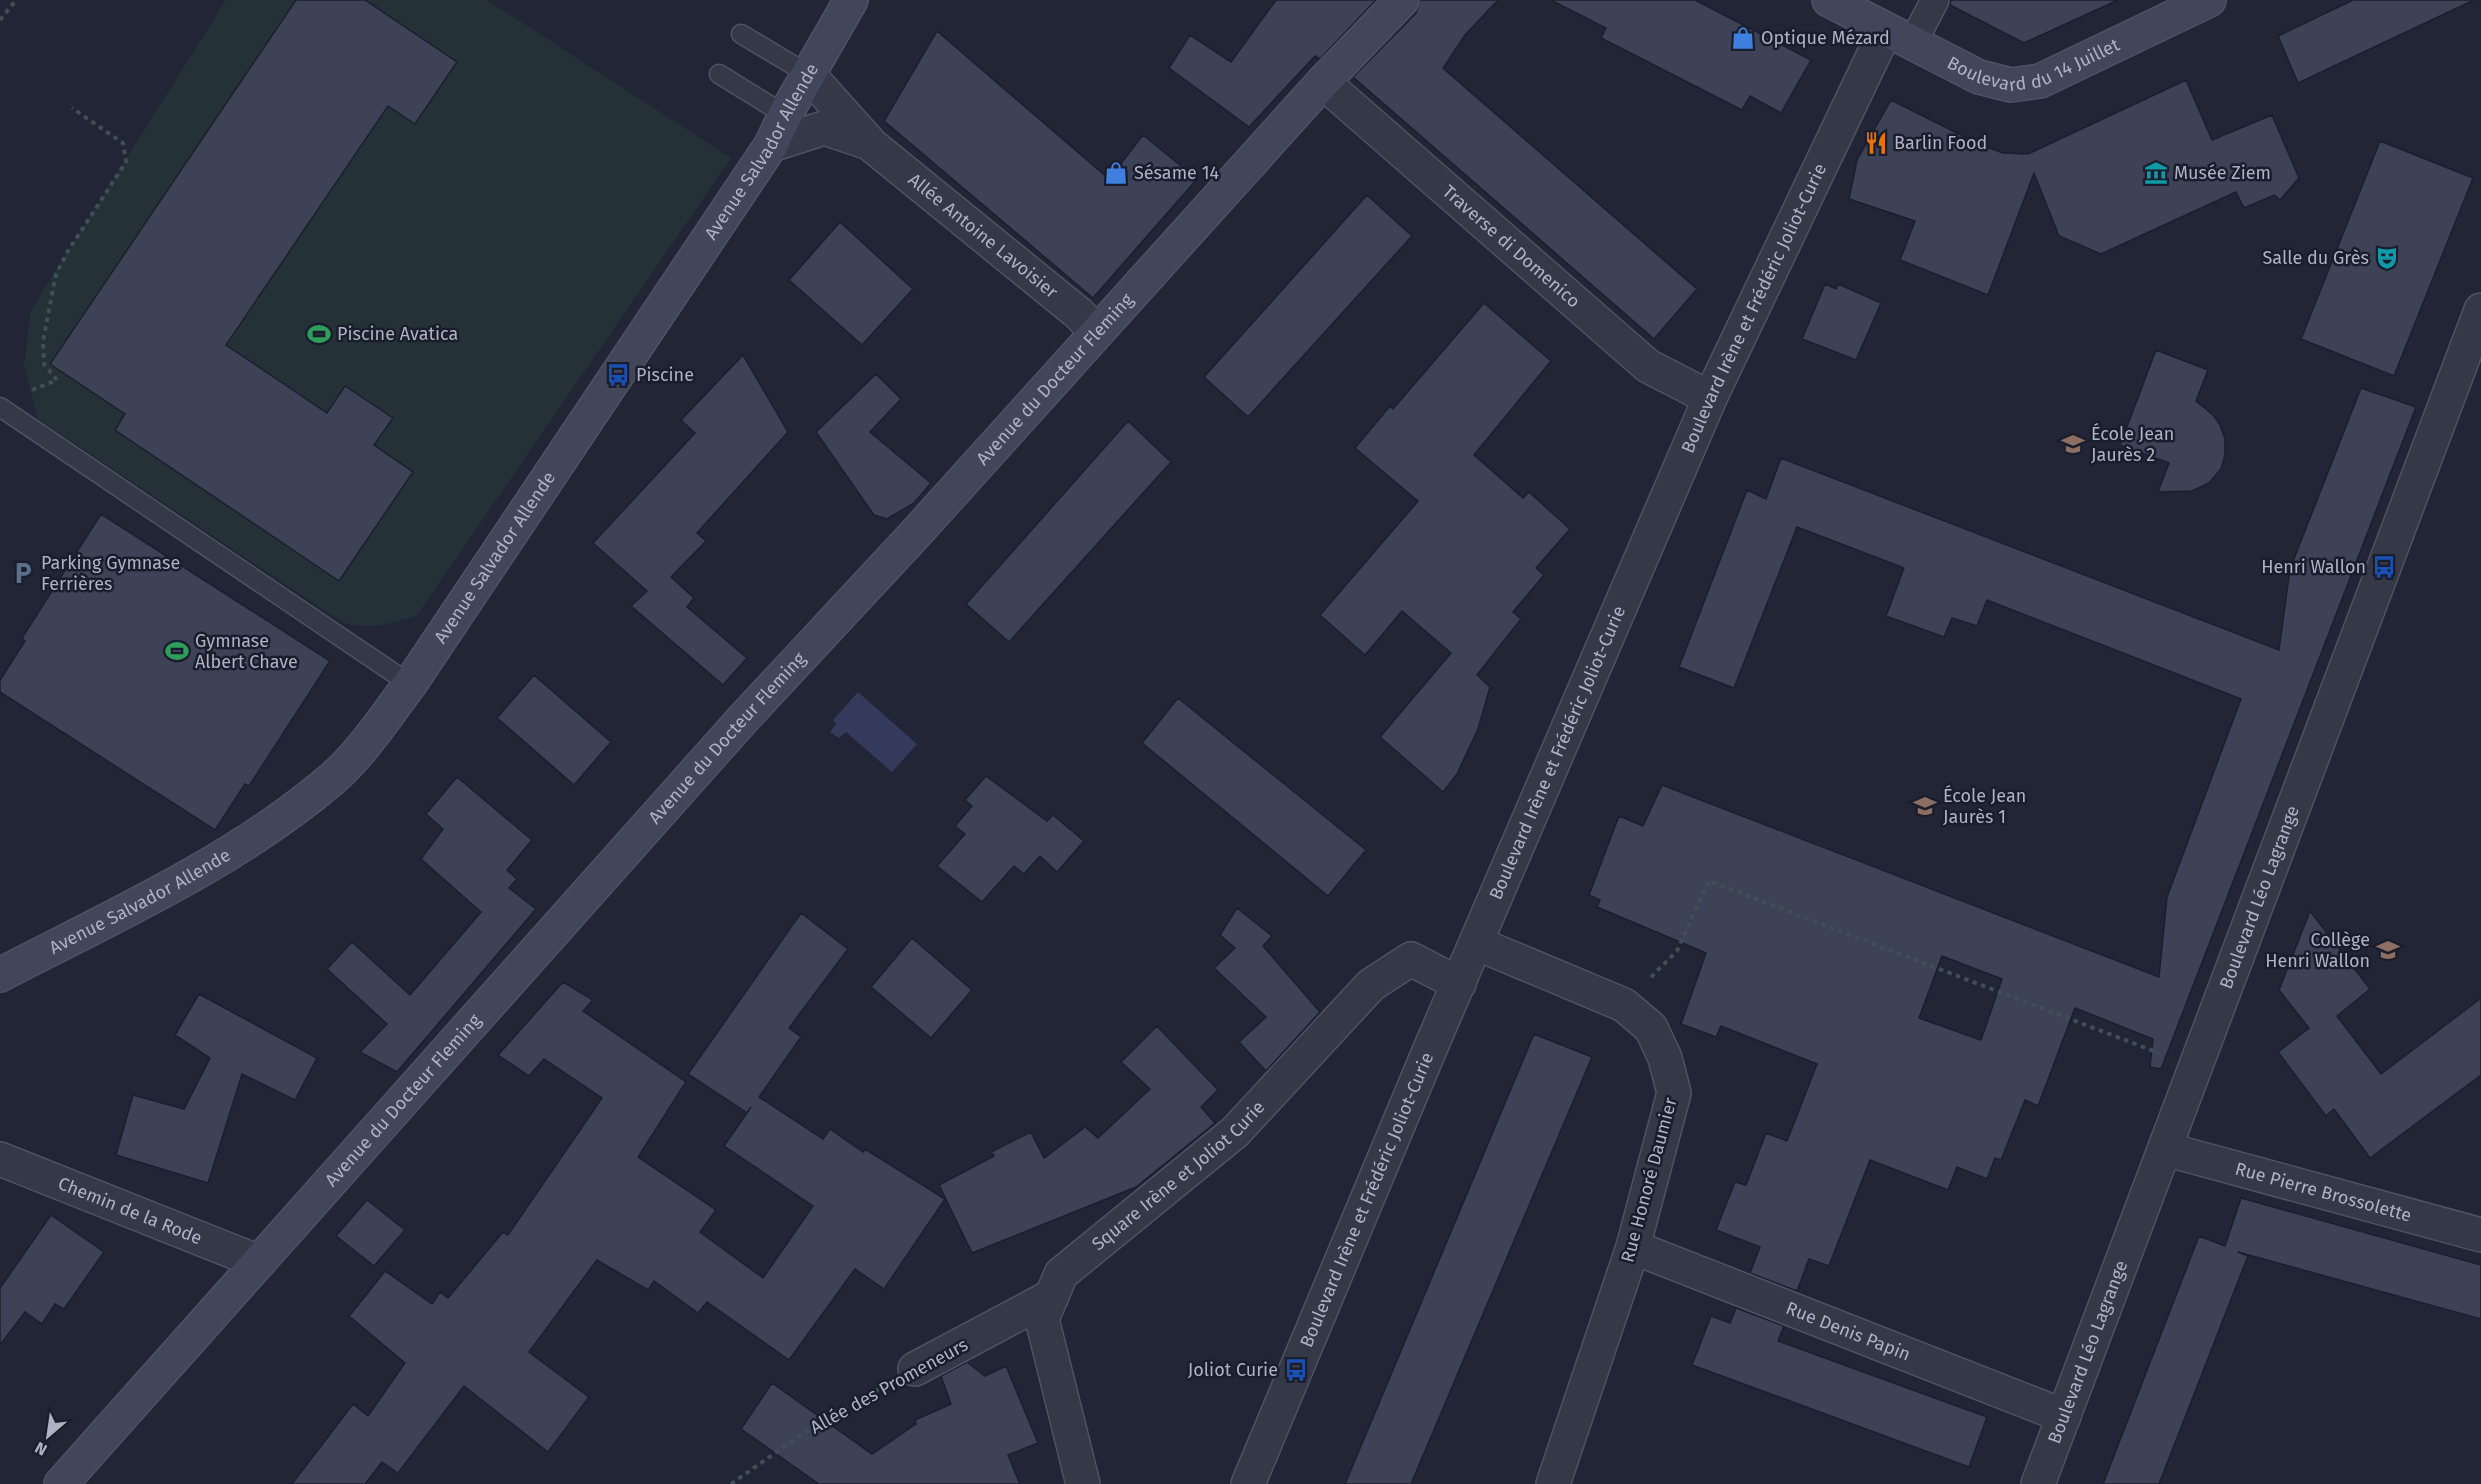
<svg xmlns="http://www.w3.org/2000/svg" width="2481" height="1484" font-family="'Fira Sans',sans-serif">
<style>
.green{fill:#243238}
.water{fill:#333a5b}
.building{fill:#3d4257;stroke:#1b1f2d;stroke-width:1.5;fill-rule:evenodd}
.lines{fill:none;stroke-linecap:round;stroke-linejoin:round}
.service-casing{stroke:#4e5262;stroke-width:21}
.pedestrian-casing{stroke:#4e5262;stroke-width:30}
.minor-casing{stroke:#4e5262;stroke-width:36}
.secondary-casing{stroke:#4e5262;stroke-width:36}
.path{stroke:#404e55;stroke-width:4;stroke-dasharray:4.5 4.5;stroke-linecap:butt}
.service{stroke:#343847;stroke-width:18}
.pedestrian{stroke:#343847;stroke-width:27}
.minor{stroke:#343847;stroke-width:33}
.secondary{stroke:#42465a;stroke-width:33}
.labels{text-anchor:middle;stroke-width:5;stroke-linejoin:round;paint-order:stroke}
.poi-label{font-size:18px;fill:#aeb2c4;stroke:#1a1d2b;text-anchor:start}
.street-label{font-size:18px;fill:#aeb2c4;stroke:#1a1d2b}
</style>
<rect width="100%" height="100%" fill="#212536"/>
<path class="green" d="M226,0H487L731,158L417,615C390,624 370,631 342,622L38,419L24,366L31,310Z"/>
<path class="water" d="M858,692L917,744L892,772L846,732L839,738L830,732L836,724L833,720Z"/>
<path class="building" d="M296,0H365L457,62L415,124L388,106L226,345L327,413L345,386L393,418L374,445L413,472L339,581L115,430L125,414L50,364Z
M1276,0H1376L1320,59L1315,56L1249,127L1169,68L1190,35L1231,62Z
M1420,0H1498L1465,35L1443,68L1697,289L1654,339L1353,77L1416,13Z
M1551,0H1695L1811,60L1781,113L1750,96L1742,110L1601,38L1606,28Z
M1951,0H2118L2024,43L1950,5Z
M2353,0H2474L2298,83L2278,36Z
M937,31L1109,179L1143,135L1197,179L1093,298L884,121Z
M2186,80L2212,140L2272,115L2299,178L2280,200L2274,195L2244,208L2236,192L2101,254L2059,236L2034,173L1988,295L1900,260L1915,221L1849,199L1857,160L1891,100L1981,145L2003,153L2028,154Z
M2380,141L2473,178L2394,376L2301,339Z
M1367,195L1412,236L1248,417L1204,377Z
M840,222L913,289L862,345L789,280Z
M1825,284L1836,289L1838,284L1881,303L1856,360L1802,339Z
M1484,303L1551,361L1474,455L1523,498L1529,492L1570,529L1536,568L1544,575L1513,612L1521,619L1477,675L1490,687L1478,729L1457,774L1443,792L1380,737L1451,653L1402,611L1365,655L1320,615L1418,501L1355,448L1390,406L1393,409Z
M2156,350L2208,370L2196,401L2213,415L2220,425L2225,439V455L2221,469L2209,483L2192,491L2158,492L2169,463L2120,445Z
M743,355L788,432L697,533L706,541L671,577L694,598L687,607L747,658L723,685L631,606L647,591L593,543L695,433L681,420Z
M876,374L901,399L870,432L931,483L914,503L887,519L874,515L816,432Z
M2361,388L2416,407L2161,1069L2150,1067L2153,1039L2075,1008L2038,1106L2025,1100L2001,1160L1995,1158L1987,1179L1957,1167L1948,1190L1870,1160L1829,1266L1809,1259L1797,1291L1750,1273L1760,1247L1716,1230L1735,1182L1746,1185L1766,1133L1787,1141L1817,1064L1721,1026L1716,1037L1681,1024L1706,953L1597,907L1600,900L1589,895L1619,816L1643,826L1662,785L2159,977L2167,897L2241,699L1987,600L1977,626L1952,618L1944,637L1886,616L1904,568L1797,527L1734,688L1679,667L1747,490L1766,499L1781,458L2279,650L2290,569ZM1942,956L2002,979L1981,1040L1919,1018Z
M1128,421L1171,462L1009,642L966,604Z
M101,514L330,661L249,786L245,784L215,830L0,692V680L25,641L22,638Z
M534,675L611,742L574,785L497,718Z
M1178,698L1366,850L1328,896L1142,743Z
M986,776L1047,821L1053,815L1084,841L1057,872L1040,856L1024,874L1014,866L982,902L937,866L965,834L955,826L972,806L965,800Z
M457,777L532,840L507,870L517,879L509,888L536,909L397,1072L360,1052L387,1024L327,969L352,942L410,995L481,912L421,859L443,829L426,814Z
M1237,908L1272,936L1263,946L1320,1012L1266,1071L1239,1042L1266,1017L1214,968L1235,948L1220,935Z
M2310,911L2370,989L2337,1016L2381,1074L2481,998V1075L2370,1158L2334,1109L2326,1116L2278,1052L2309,1028L2279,990Z
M801,913L848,949L789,1028L801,1037L759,1097L823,1139L830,1129L863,1152L865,1149L945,1199L884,1289L855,1269L789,1360L707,1302L698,1313L654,1281L648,1290L597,1260L529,1352L589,1397L548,1452L464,1386L398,1473L382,1462L365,1484H292L353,1404L368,1416L405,1363L349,1316L363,1299L385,1271L432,1304L440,1292L448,1298L503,1232L508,1235L602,1098L544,1059L529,1076L498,1055L563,982L593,1000L583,1011L686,1082L638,1157L716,1210L700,1232L763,1278L813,1206L724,1146L751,1107L747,1113L688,1074Z
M912,938L972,990L931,1038L871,987Z
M199,994L317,1058L295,1100L242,1074L208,1183L116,1155L133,1095L184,1109L210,1058L175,1035Z
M1157,1026L1218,1090L1201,1107L1215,1123L1136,1187L972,1253L939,1185L994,1156L991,1152L1031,1132L1044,1158L1085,1127L1098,1138L1150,1089L1121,1062Z
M1534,1034L1592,1057L1411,1484H1345Z
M2241,1198L2481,1265V1319L2238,1252L2248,1256L2159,1484H2103L2199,1236L2225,1246Z
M367,1200L405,1230L374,1266L336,1236Z
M51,1215L104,1252L64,1309L55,1304L42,1324L25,1312L0,1345V1288Z
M1736,1308L1784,1326L1778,1341L1987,1417L1969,1467L1692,1365L1711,1316L1730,1323Z
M967,1362L985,1376L1006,1366L1038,1443L1008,1455L1020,1484H819L741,1429L772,1383L872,1454L916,1424L915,1420L951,1404L941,1376Z"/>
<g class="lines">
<g class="service-casing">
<path id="service" d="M741,34L808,74
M719,74L785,115
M0,407L410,684"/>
</g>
<g class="pedestrian-casing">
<path id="pedestrian" d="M1912,44L1935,0"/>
</g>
<g class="minor-casing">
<g id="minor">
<path d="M808,74L868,141"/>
<path id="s1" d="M1323,82L1648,366L1710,398"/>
<path id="s2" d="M771,145L824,128L869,143L1078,313L1096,331"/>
<path d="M1476,943L1624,1005L1651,1028L1665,1058L1674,1093L1633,1247L1553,1484"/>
<path id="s3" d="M2165,1149L2481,1235"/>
<path id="s4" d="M0,1159L259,1262"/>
<path id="s5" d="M1633,1247L2064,1416"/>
<path d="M915,1369L1052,1296"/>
<path id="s6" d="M1083,1484L1042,1319L1061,1274L1235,1132L1371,985L1411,959L1459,984"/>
<path id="s7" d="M1248,1484L1430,1049L1710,398L1885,31"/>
<path id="s8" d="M2038,1484L2481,310"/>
</g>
</g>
<g class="secondary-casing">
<g id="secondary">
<path id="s9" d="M1829,0L1979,77L2011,85L2040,81L2209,0"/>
<path id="s10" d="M0,975C113,916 235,862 332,779C362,753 386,716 410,684L771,145L785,115L851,0"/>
<path id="s11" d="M61,1484L743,719L917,532L1323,82L1402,0"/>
</g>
</g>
<path class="path" d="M0,20L16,0
M32,390L57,380L44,364L43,341L56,274L68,251L126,162L123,143L72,108
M1651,977L1677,951L1709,881L2159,1053
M731,1484L805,1432L881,1388"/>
<use href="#service" class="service"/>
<use href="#pedestrian" class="pedestrian"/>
<use href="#minor" class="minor"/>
<use href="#secondary" class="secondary"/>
</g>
<defs>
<g id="shop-bare" transform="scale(1.8)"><path d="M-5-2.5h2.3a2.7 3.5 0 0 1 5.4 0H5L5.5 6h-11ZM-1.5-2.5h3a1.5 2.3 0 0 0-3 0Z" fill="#3f7fe0" stroke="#1a1d2b" stroke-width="2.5" paint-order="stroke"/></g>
<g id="restaurant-bare" transform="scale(1.8)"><path d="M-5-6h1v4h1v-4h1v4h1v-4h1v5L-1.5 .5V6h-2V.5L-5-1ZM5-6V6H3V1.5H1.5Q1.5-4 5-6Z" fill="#e8710a" stroke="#1a1d2b" stroke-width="2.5" paint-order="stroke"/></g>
<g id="museum-bare" transform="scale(1.8)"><path d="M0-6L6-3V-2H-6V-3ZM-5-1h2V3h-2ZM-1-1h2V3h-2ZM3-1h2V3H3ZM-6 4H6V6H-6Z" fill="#0f9aa8" stroke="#1a1d2b" stroke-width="2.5" paint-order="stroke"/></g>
<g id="theatre-bare" transform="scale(1.8)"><path d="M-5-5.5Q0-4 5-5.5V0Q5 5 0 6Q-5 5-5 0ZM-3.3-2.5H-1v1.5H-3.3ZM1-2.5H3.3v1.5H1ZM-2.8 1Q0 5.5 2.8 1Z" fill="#0f9aa8" stroke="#1a1d2b" stroke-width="2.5" paint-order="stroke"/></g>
<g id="stadium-bare" transform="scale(1.8)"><path d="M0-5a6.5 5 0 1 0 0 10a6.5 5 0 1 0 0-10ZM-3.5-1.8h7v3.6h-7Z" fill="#2e9e5b" stroke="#1a1d2b" stroke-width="2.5" paint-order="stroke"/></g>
<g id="bus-bare" transform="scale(1.8)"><path d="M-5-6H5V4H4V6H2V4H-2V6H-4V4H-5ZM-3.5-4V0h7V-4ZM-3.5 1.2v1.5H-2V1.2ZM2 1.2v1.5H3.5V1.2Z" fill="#1a4fb4" stroke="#1a1d2b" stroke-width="2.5" paint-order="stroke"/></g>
<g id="school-bare" transform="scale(1.8)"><path d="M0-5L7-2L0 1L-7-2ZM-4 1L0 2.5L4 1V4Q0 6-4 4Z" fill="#8d6e63" stroke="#1a1d2b" stroke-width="2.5" paint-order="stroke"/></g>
<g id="parking-bare" transform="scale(1.8)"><path d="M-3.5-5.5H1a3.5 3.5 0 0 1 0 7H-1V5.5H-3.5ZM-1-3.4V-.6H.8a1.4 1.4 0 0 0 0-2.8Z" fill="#5c6f8a" stroke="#1a1d2b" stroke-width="2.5" paint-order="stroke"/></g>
</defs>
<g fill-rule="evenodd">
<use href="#shop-bare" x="1743" y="38"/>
<use href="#restaurant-bare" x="1876" y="143"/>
<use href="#shop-bare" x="1116" y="173"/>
<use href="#museum-bare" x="2156" y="173"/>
<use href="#theatre-bare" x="2387" y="258"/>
<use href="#stadium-bare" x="319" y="334"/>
<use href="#bus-bare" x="618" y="375"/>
<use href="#school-bare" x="2073" y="444"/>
<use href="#bus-bare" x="2384" y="567"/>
<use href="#parking-bare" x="23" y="573"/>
<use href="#stadium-bare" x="177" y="651"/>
<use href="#school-bare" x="1925" y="806"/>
<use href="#school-bare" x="2388" y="950"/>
<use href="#bus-bare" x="1296" y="1370"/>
</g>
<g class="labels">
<g class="poi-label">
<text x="1761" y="44">Optique Mézard</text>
<text x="1894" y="149">Barlin Food</text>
<text x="1134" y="179">Sésame 14</text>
<text x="2174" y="179">Musée Ziem</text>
<text x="2369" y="264" text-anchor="end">Salle du Grès</text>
<text x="337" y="340">Piscine Avatica</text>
<text x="636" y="381">Piscine</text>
<text x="2091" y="440">École Jean<tspan x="2091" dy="21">Jaurès 2</tspan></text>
<text x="41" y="569">Parking Gymnase<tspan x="41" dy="21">Ferrières</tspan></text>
<text x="2366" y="573" text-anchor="end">Henri Wallon</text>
<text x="195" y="647">Gymnase<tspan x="195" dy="21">Albert Chave</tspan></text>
<text x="1943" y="802">École Jean<tspan x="1943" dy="21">Jaurès 1</tspan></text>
<text x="2370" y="946" text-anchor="end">Collège<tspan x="2370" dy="21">Henri Wallon</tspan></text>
<text x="1278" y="1376" text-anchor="end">Joliot Curie</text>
</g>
<g class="street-label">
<text dy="6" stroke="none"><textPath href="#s9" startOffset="226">Boulevard du 14 Juillet</textPath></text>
<text dy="6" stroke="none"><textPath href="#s10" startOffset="1148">Avenue Salvador Allende</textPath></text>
<text dy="6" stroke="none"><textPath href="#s2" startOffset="250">Allée Antoine Lavoisier</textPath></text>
<text dy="6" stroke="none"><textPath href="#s1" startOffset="250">Traverse di Domenico</textPath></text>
<text dy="6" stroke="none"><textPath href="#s7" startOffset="1280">Boulevard Irène et Frédéric Joliot-Curie</textPath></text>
<text dy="6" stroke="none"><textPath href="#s11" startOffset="1486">Avenue du Docteur Fleming</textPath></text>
<text dy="6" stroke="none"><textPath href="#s10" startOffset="662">Avenue Salvador Allende</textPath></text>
<text dy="6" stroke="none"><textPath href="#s11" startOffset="1000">Avenue du Docteur Fleming</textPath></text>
<text dy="6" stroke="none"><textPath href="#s7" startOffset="794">Boulevard Irène et Frédéric Joliot-Curie</textPath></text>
<text dy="6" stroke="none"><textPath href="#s8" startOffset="627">Boulevard Léo Lagrange</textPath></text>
<text dy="6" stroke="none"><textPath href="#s10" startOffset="158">Avenue Salvador Allende</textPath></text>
<text dy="6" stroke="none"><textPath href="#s11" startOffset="514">Avenue du Docteur Fleming</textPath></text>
<text dy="6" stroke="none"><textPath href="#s6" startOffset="372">Square Irène et Joliot Curie</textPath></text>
<text transform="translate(1649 1180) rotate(-75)" y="6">Rue Honoré Daumier</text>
<text dy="6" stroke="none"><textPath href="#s3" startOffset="164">Rue Pierre Brossolette</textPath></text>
<text dy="6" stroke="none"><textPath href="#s7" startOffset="308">Boulevard Irène et Frédéric Joliot-Curie</textPath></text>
<text dy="6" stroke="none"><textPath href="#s4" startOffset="140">Chemin de la Rode</textPath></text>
<text dy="6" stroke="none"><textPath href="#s5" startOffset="231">Rue Denis Papin</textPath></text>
<text dy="6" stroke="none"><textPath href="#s8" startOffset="141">Boulevard Léo Lagrange</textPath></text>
<text transform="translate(889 1386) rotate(-29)" y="6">Allée des Promeneurs</text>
</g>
</g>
<g transform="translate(48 1436) rotate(209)" stroke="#1a1d2b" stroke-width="4.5" paint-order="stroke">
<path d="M0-4.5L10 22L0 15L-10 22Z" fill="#aeb2c4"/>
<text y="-9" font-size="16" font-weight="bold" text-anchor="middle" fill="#aeb2c4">N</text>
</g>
</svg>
